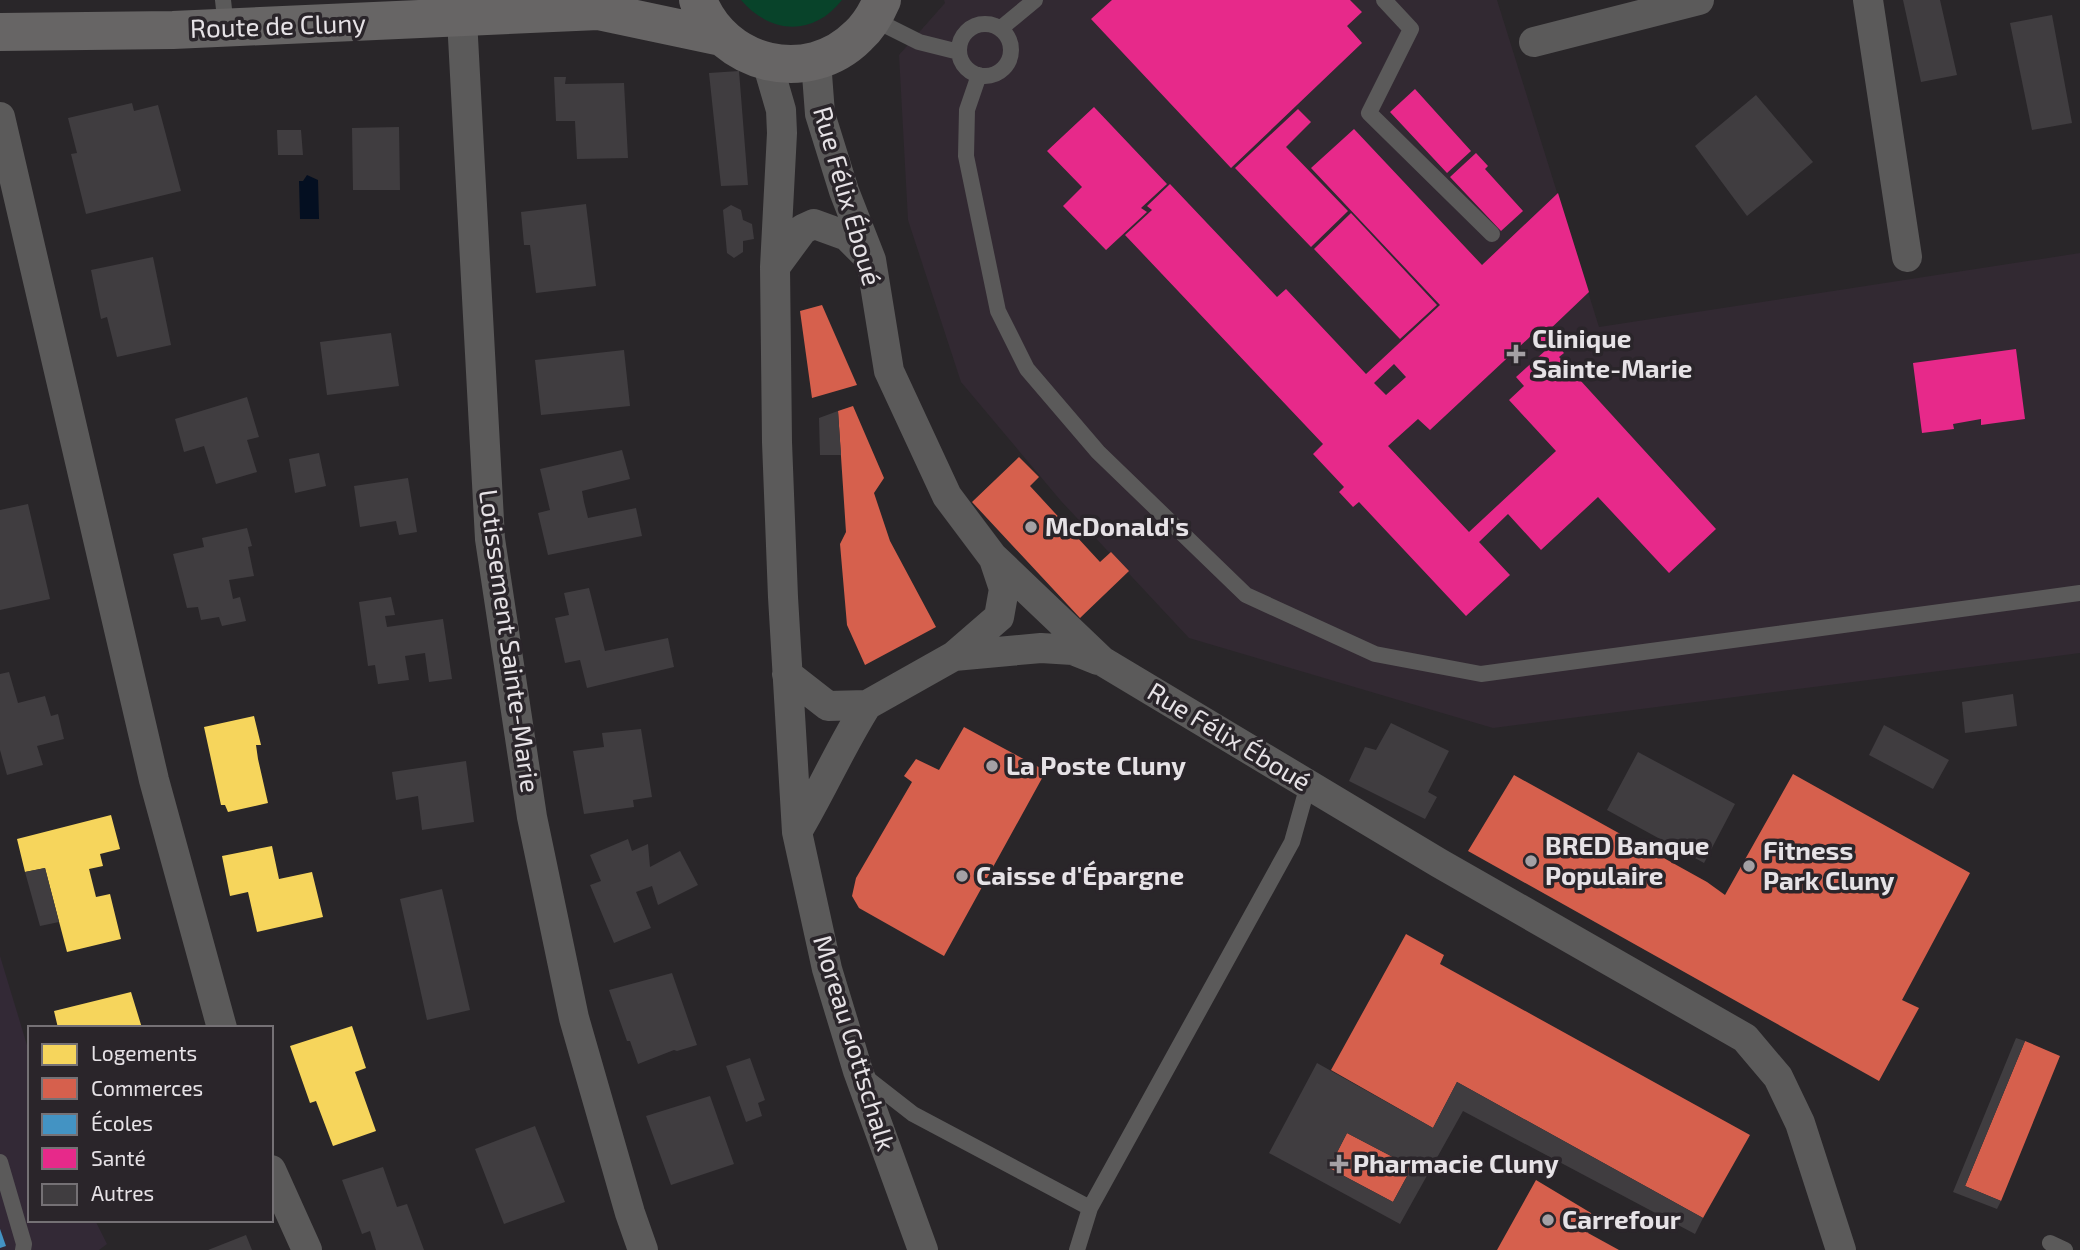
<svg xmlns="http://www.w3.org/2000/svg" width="2080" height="1250" font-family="'Exo 2',sans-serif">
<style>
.built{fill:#322932}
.education{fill:#332936}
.green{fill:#08432a}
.water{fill:#040f21}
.homes{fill:#f6d55c}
.shops{fill:#d6604d}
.schools{fill:#4393c3}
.health{fill:#e7298a;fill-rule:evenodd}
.building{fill:#403d40;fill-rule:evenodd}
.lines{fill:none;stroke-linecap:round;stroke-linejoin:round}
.service{stroke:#5b5a5a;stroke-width:16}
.minor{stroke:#5b5a5a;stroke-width:30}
.secondary{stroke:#676565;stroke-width:38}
.poi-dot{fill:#a4a0a4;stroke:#2a252a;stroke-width:2.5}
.labels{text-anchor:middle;stroke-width:7;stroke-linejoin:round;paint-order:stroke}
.street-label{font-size:26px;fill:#e6e2e6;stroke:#2a252a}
.poi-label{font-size:26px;font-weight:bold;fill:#e6e2e6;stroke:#2a252a;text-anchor:start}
</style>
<rect width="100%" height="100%" fill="#292629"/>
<path class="built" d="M944,0H1497L1599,327L2080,253V653L1493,728L1189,638L1061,501L961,382L908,220L899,55L945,3Z"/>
<path class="education" d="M0,956L30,1055V1220H95L107,1244L99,1250H0Z"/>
<path class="green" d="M741,0H842C813,37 770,34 741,0Z"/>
<path class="water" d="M307,175L318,180L319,219H300L299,181H303Z"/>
<path class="homes" d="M254,716L261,745H256L258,759L268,803L228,812L225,805H221L204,727Z
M111,815L120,849L100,854L103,866L89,869L96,897L110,894L121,939L67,952L45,868L25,872L17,839Z
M272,846L279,879L312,872L323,917L257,932L248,892L230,896L222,856Z
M131,992L142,1028H58L54,1011Z
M352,1026L366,1068L355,1072L376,1131L333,1146L316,1101L310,1103L290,1046Z"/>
<path class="shops" d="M822,305L857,385L812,398L800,311Z
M853,406L884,478L874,493L890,541L936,627L865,665L847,625L840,544L846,532L838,411Z
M1019,457L1039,477L1030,486L1100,562L1111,552L1129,571L1080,618L972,502Z
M964,727L1046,771L944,956L859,908L852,896L856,878L912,782L904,776L916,759L939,770Z
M1793,774L1970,873L1902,1000L1919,1008L1879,1081L1468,851L1514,775L1707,882L1725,895Z
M1406,934L1444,955L1440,964L1750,1135L1703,1218L1457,1082L1433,1128L1331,1070Z
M2025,1041L2060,1056L2001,1201L1965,1186Z
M1347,1133L1412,1167L1393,1202L1329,1168Z
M1536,1180L1596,1216L1588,1233L1619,1250H1497Z"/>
<path class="schools" d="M0,1229L6,1246L0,1248Z"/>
<path class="health" d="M1112,0H1350L1362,12L1347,26L1362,43L1231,168L1091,19Z
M1415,89L1471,151L1447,173L1390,112Z
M1094,107L1167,184L1141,208L1147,212L1106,250L1063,206L1082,187L1047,151Z
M1298,109L1311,122L1286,147L1348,211L1311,247L1235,168Z
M1354,129L1482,265L1558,193L1589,292L1546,333L1564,353L1559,357L1716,529L1669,573L1598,497L1541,550L1508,514L1479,542L1510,575L1466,616L1359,502L1353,507L1339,492L1344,487L1313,454L1323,444L1125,235L1152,210L1147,206L1170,184L1277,297L1286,289L1366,374L1440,305L1311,168ZM1532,335L1546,350L1516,377L1524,386L1509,400L1556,451L1469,532L1388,446L1418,419L1430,430ZM1394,364L1406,377L1386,395L1374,383Z
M1476,153L1488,166L1485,169L1523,211L1501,231L1450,177Z
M1351,213L1437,305L1400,339L1314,249Z
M2016,349L2025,419L1981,425V419L1953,424L1954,429L1922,433L1913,363Z"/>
<path class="building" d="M1903,0H1940L1957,75L1921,82Z
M2052,15L2072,123L2032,130L2010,23Z
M739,71L748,185L721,186L709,73Z
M554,77H566L565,84L624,83L628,158L577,159L575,121H556Z
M1756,95L1813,162L1747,216L1695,146Z
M132,103L134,111L158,105L181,191L86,214L71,154L77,153L68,118Z
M399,127L400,190H353L352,128Z
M277,130H301L303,155H278Z
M586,204L596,286L536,293L530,245H524L521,212Z
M731,205L741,210L743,220L752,224L754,239L743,241V252L734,258L727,253L723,210Z
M153,257L171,345L117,357L107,317L101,319L91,270Z
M391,333L399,386L327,395L320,342Z
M624,350L630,406L541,415L535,360Z
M247,397L259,437L247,440L257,472L216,484L204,446L184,452L175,419Z
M838,411L841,455H820L819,418Z
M622,450L630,479L582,491L584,502L588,518L636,508L642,536L548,555L538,513L550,510L540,469Z
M319,453L326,486L295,493L289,459Z
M408,478L417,532L399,535L396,521L360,527L354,486Z
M28,504L50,599L0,610V510Z
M247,528L252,546L248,547L254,576L229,580L233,599L240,597L246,621L222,626L219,617L201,620L198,607L187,608L173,554L204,547L202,538Z
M589,588L605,651L668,638L674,667L587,688L580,660L565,663L555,618L569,615L564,593Z
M391,597L395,615L385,616L387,627L443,619L452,679L429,682L425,653L405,656L409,680L378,684L375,665L368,666L359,602Z
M9,672L18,703L45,696L51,716L58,714L64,739L37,746L43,765L7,775L0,750V674Z
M2013,694L2017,726L1965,733L1962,702Z
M1391,723L1449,751L1428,792L1437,797L1425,819L1349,781L1365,747L1376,750Z
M1884,725L1949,760L1933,789L1869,755Z
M641,729L652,797L633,800L634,807L584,814L573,751L604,747L602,733Z
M1638,752L1735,804L1704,863L1607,810Z
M466,761L474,822L422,830L418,796L396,800L392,772Z
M628,839L632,851L648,844L650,867L680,851L698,885L658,905L652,886L636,892L651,928L614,943L590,885L601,881L590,855Z
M45,868L59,922L40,926L25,872Z
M442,889L470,1010L427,1020L400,899Z
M672,973L697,1045L677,1051L674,1050L638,1064L630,1041H627L609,990Z
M2016,1038L2025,1041L1965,1186L2001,1201L1997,1209L1953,1192Z
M750,1058L765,1100L758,1103L762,1116L746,1122L726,1066Z
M1317,1063L1433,1128L1457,1082L1703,1218L1695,1234L1463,1111L1400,1224L1269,1153ZM1347,1133L1412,1167L1393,1202L1329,1168Z
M710,1096L734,1164L671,1185L646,1116Z
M535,1126L565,1202L504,1224L475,1149Z
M383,1167L397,1207L407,1204L424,1250H376L370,1231L362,1234L342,1180Z
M246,1235L252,1250H208Z"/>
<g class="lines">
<path class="service" d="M223,0L226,28
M1384,0L1411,29L1369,113L1492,234
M873,19L919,42L959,52
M959 50a26 26 0 1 1 52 0a26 26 0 1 1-52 0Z
M1000,29L1035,0
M979,75L967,110L966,156L998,311L1027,369L1098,452L1246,595L1375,654L1481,674L2080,593
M863,1075L913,1114L1090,1208
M0,1162L24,1244L23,1250
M2050,1243L2065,1250
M1077,1250L1090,1208L1292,842L1308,785"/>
<path class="minor" d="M1868,0L1907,257
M462,19L490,539L532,817L574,1018L630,1213L643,1250
M1534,42L1699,0
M816,61L820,114L844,191L871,260L889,371L947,496L992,556L1102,661L1439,863L1745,1038L1778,1077L1800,1123L1841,1250
M767,62L781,110L782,133L775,267L777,442L783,597L797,832L827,969L858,1071L923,1250
M0,117L154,780L222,1028
M775,267L803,229L814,224L847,236L868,257
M954,656L1041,648L1073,650L1098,660
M787,674L828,706L867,705L954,656L999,617L1004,589L994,559
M797,832C822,790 841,746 867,705
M271,1170L307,1250"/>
<path class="secondary" d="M698,0C723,66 808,86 858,36C869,26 876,14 882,0
M0,32L173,30L598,11L721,37"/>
</g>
<g class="poi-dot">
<path d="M1512.5 343.5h7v7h7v7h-7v7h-7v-7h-7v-7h7z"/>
<circle cx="1031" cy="527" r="7"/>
<circle cx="992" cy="766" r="7"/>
<circle cx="1531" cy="861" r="7"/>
<circle cx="1749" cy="866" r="7"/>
<circle cx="962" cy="876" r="7"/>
<path d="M1335.5 1153.5h7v7h7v7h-7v7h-7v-7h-7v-7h7z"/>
<circle cx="1548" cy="1220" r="7"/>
</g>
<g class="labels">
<g class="street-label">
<text transform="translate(278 26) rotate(-2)" y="9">Route de Cluny</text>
<text transform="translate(847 196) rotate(74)" y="9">Rue Félix Éboué</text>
<text transform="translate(509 641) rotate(82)" y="9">Lotissement Sainte-Marie</text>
<text transform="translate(1229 737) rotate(31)" y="9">Rue Félix Éboué</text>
<text transform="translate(854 1043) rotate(73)" y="9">Moreau Gottschalk</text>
</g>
<g class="poi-label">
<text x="1532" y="348">Clinique<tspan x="1532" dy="30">Sainte-Marie</tspan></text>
<text x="1045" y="536">McDonald's</text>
<text x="1006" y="775">La Poste Cluny</text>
<text x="1545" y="855">BRED Banque<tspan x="1545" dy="30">Populaire</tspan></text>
<text x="1763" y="860">Fitness<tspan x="1763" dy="30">Park Cluny</tspan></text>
<text x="976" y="885">Caisse d'Épargne</text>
<text x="1353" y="1173">Pharmacie Cluny</text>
<text x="1562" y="1229">Carrefour</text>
</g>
</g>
<rect x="28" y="1026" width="245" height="196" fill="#2a252a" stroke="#757175" stroke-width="2"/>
<rect x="42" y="1044" width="35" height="21" fill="#f6d55c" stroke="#757175" stroke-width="2"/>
<text x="91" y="1061" font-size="21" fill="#e6e2e6">Logements</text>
<rect x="42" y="1078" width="35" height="21" fill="#d6604d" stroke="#757175" stroke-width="2"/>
<text x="91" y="1096" font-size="21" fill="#e6e2e6">Commerces</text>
<rect x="42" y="1114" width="35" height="21" fill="#4393c3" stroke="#757175" stroke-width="2"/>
<text x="91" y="1131" font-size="21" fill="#e6e2e6">Écoles</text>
<rect x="42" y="1148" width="35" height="21" fill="#e7298a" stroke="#757175" stroke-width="2"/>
<text x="91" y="1166" font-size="21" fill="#e6e2e6">Santé</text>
<rect x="42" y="1184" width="35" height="21" fill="#403d40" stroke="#757175" stroke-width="2"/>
<text x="91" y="1201" font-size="21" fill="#e6e2e6">Autres</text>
</svg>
